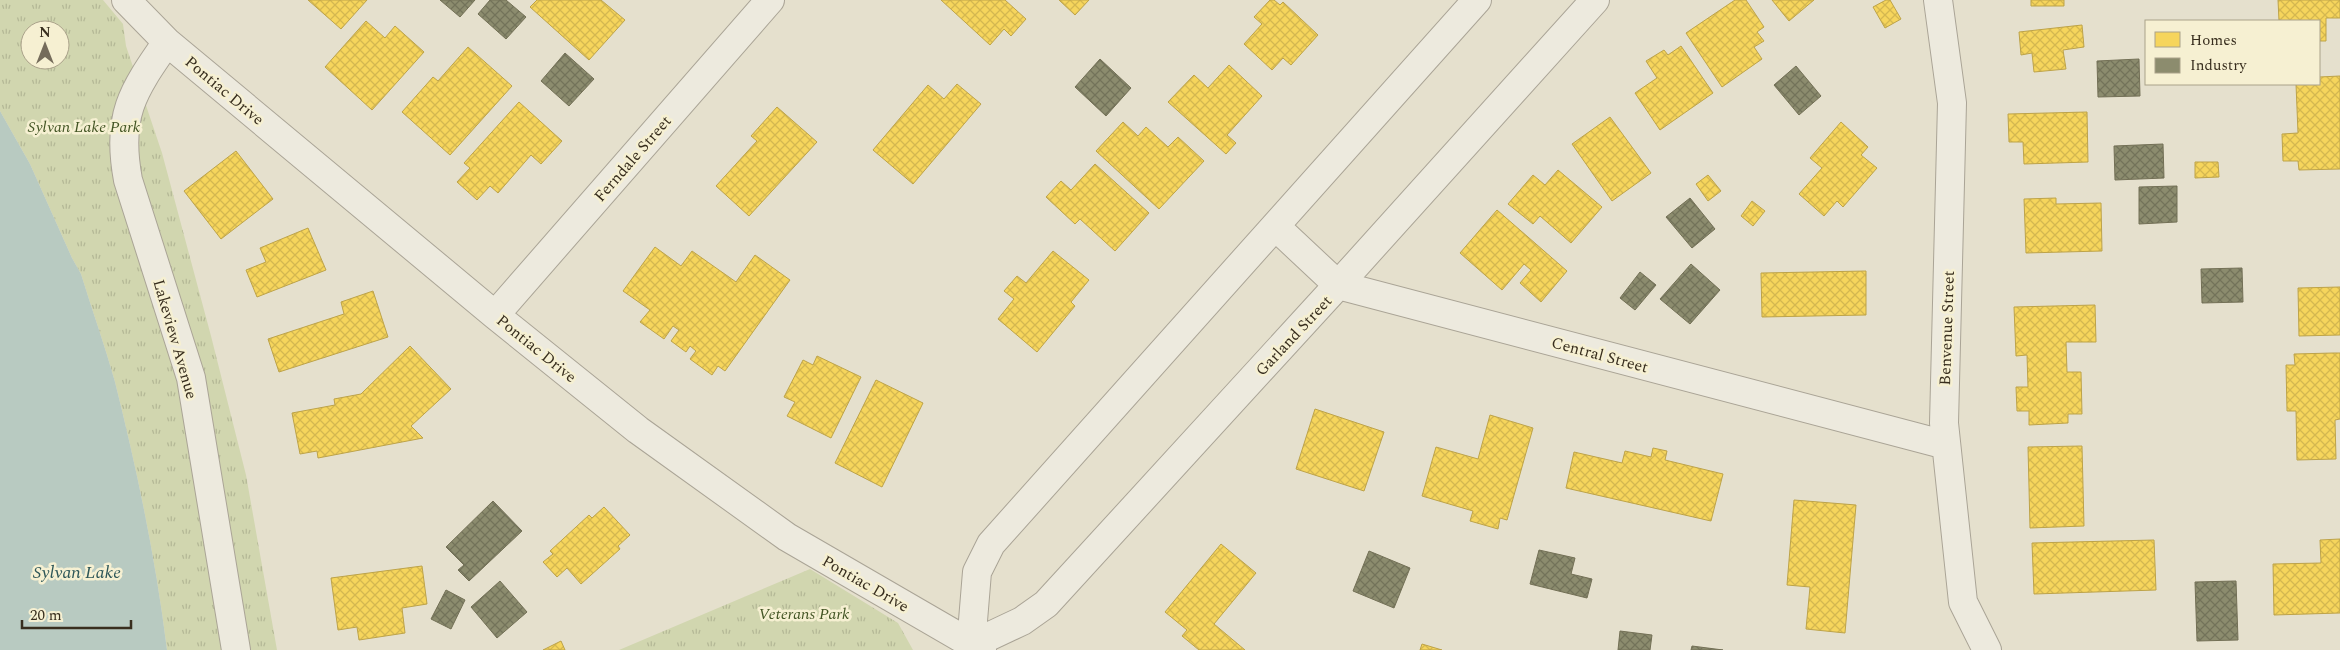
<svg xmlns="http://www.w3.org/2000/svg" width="2340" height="650" font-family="Spectral,serif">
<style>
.park{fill:url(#park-tufts);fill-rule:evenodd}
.water{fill:#b8cac1}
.homes{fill:url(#homes-cross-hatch);stroke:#bda349}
.industry{fill:url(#industry-cross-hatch);stroke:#737056}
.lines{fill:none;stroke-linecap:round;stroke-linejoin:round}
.minor-casing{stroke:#aaa496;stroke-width:30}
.minor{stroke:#edeade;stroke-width:28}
.labels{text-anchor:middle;stroke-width:5;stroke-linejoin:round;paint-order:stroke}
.street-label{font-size:16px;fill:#382e1e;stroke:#f6f0d2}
.park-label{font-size:16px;font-style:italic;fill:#435524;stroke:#f6f0d2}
.water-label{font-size:18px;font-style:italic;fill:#2d5658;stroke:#f6f0d2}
</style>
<defs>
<pattern id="park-tufts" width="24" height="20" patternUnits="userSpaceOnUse" patternTransform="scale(1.25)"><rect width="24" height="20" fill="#d1d6af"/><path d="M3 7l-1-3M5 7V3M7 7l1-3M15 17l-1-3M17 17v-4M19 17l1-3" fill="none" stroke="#b4b896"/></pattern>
<pattern id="homes-cross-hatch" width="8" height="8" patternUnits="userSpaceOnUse" patternTransform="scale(1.25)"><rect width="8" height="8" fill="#f6d55c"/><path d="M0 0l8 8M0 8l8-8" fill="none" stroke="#d4b750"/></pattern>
<pattern id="industry-cross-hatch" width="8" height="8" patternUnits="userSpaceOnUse" patternTransform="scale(1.25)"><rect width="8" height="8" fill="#8c8c6e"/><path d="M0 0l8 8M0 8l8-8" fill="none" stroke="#73735a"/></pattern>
</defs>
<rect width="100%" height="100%" fill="#e5e0cd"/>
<path class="park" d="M0,0H103L123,24L126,46L162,153L211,336L246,475L277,650H167C156,560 137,470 115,382C105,346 92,310 81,274L72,258L30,164L0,111ZM30,30H60V60H30Z
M810,569L898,623L913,650H619Z"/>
<path class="water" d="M0,111L30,164L72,258L81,274C92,310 105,346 115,382C137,470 156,560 167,650H0Z"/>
<path class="homes" d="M308,0H367L341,29Z
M537,0H601L625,20L589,60L530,7Z
M941,0H1005L1026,19L1011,36L1004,29L990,45Z
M1059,0H1089L1075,15Z
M1270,0H1274L1280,5L1283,2L1318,35L1291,65L1283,58L1272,70L1244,44L1262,24L1254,17Z
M1735,0H1746L1764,27L1757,32L1764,41L1754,47L1762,59L1722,87L1686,33Z
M1772,0H1814L1789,21Z
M1886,0H1890L1901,19L1885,28L1873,7Z
M2031,0H2064V6H2031Z
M2278,0H2340V18H2326V41H2319V21H2279Z
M366,21L385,38L395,26L424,52L372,110L325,67Z
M2082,25L2084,47L2063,50L2066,69L2034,72L2032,53L2021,55L2019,32Z
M1681,46L1713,93L1660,130L1635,93L1657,78L1646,61L1664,50L1668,55Z
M468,47L512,86L450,155L402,112L433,77L438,81Z
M1229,65L1262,96L1227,135L1236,143L1226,154L1168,102L1194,75L1208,88Z
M2340,76V169L2299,170L2298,161H2283L2282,134L2298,133L2296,84H2319V77Z
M957,84L981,104L913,184L873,150L928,85L944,99Z
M519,102L562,141L541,164L531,155L498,193L490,186L477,200L457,182L470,168L464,163Z
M777,107L817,142L749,216L716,186L757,141L751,136Z
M2087,112L2088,162L2024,164L2023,142H2009L2008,114Z
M1610,117L1651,173L1612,201L1572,144Z
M1123,122L1138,136L1146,127L1168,147L1178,137L1204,161L1159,209L1096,151Z
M1841,122L1868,147L1861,155L1877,168L1843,207L1837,201L1824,216L1799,194L1822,168L1810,158Z
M236,151L273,199L221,239L184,191Z
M2195,162H2218L2219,177L2195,178Z
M1095,164L1149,213L1115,251L1080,219L1075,224L1046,197L1061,181L1071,190Z
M1558,170L1602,207L1571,243L1540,216L1533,224L1508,204L1533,175L1545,185Z
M1708,175L1721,191L1708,201L1696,184Z
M2056,198V204L2101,203L2102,251L2026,253L2024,199Z
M1752,201L1765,211L1753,226L1741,216Z
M1497,210L1567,271L1541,302L1520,283L1531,270L1524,264L1502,290L1460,253Z
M308,228L326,270L257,297L246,270L266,262L260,248Z
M655,247L681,266L692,251L736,282L755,255L790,280L725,371L718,366L712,375L690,359L696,351L690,346L686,352L671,341L679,330L673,326L664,339L640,322L650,310L623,291Z
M1053,251L1089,280L1071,302L1075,306L1037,352L998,319L1014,299L1004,291L1017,276L1026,283Z
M1866,271V315L1762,317L1761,273Z
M2340,287V335L2299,336L2298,288Z
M373,291L388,337L279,372L268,339L344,314L341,302Z
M2095,305L2096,342H2066L2067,372H2081L2082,414H2068V423L2029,425V411H2017L2016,387H2028L2027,355L2016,356L2014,307Z
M410,346L451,389L411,426L423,438L318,458L317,451L300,454L292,413L335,405L334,399L361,394Z
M2333,353H2340V419L2335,420L2336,459L2297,460L2296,411H2287L2286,365H2295L2294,354Z
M817,356L861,377L831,438L787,416L795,402L784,397L803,360L813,365Z
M876,380L923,403L882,487L835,463Z
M1315,409L1384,432L1364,491L1296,469Z
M1490,415L1533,428L1507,520L1500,518L1498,529L1470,521L1473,511L1422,496L1436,447L1478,459Z
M2082,446L2084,526L2030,528L2028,447Z
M1653,448L1667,451L1665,460L1723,474L1711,521L1566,488L1574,452L1622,463L1625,451L1651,457Z
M1794,500L1856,505L1845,633L1806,629L1810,587L1787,585Z
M604,507L630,535L618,546L620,549L581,584L567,568L557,577L543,562L553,554L550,551L589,515L592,518Z
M2340,539V613L2274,615L2273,564L2321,563L2320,540Z
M2154,540L2156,590L2034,594L2032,543Z
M1221,544L1256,573L1214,624L1245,650H1199L1182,636L1187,630L1165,612Z
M422,566L427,604L402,608L405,633L359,640L357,627L338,630L331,578Z
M561,641L565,650H543Z
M1422,644L1442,650H1420Z"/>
<path class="industry" d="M440,0H475L460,17Z
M490,0H506L526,17L506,39L478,14Z
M565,53L594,79L569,106L541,81Z
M1100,59L1131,88L1106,116L1075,87Z
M2139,59L2140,96L2098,97L2097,61Z
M1796,66L1821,96L1799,115L1774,85Z
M2163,144L2164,178L2115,180L2114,146Z
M2177,186V222L2139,224V187Z
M1690,198L1715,229L1692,248L1666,217Z
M1691,264L1720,290L1690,324L1660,299Z
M2242,268L2243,302L2202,303L2201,269Z
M1640,272L1656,285L1635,310L1620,298Z
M493,501L522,531L469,581L458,570L464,565L446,547Z
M1539,550L1575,558L1571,574L1592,579L1587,598L1530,584Z
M1369,551L1410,568L1394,608L1353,591Z
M500,581L527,612L497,638L471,607Z
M2236,581L2238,640L2197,641L2195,582Z
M446,590L465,600L451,629L431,619Z
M1620,631L1652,635L1650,650H1618Z
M1692,646L1723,650H1691Z"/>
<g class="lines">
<g class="minor-casing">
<path id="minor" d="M126,0L167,42L495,315L638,430L787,537L982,650
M1938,0L1952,103L1944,423L1963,602L1987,650
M167,42C132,92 116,116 128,180L191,378L236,650
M1275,226L1338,285L1946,445
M495,315L770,0
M971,645L1022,621L1046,604L1338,285L1595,0
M969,650L971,645L977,572L991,544L1477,0"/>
</g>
<use href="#minor" class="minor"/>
</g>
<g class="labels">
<g class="street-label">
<text transform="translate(225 90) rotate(40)" y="6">Pontiac Drive</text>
<text transform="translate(632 158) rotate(-49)" y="6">Ferndale Street</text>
<text transform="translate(1946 328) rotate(-88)" y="6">Benvenue Street</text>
<text transform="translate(1293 335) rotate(-47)" y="6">Garland Street</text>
<text transform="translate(176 339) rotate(74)" y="6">Lakeview Avenue</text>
<text transform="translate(537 348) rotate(39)" y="6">Pontiac Drive</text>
<text transform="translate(1600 354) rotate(15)" y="6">Central Street</text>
<text transform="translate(866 583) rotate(30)" y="6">Pontiac Drive</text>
</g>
<g class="park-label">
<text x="84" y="132">Sylvan Lake Park</text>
<text x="804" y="619">Veterans Park</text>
</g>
<g class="water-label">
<text x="77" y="578">Sylvan Lake</text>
</g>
</g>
<rect x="2145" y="20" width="175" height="65" fill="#f6f0d2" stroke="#aaa28a"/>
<rect x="2155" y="32" width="25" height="15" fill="#f6d55c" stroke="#aaa28a"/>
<text x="2190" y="45" font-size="15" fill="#382e1e">Homes</text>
<rect x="2155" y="58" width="25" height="15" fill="#8c8c6e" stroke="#aaa28a"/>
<text x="2190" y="70" font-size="15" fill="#382e1e">Industry</text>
<g transform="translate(45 45)"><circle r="24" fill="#f6f0d2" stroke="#aaa28a"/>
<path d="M0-4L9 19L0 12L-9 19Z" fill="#756c5b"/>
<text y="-8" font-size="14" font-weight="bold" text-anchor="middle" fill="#382e1e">N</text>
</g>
<path d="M22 620v8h109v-8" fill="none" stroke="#382e1e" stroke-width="2.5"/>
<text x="30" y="620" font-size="15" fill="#382e1e" stroke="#f6f0d2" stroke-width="4" paint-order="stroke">20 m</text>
</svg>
